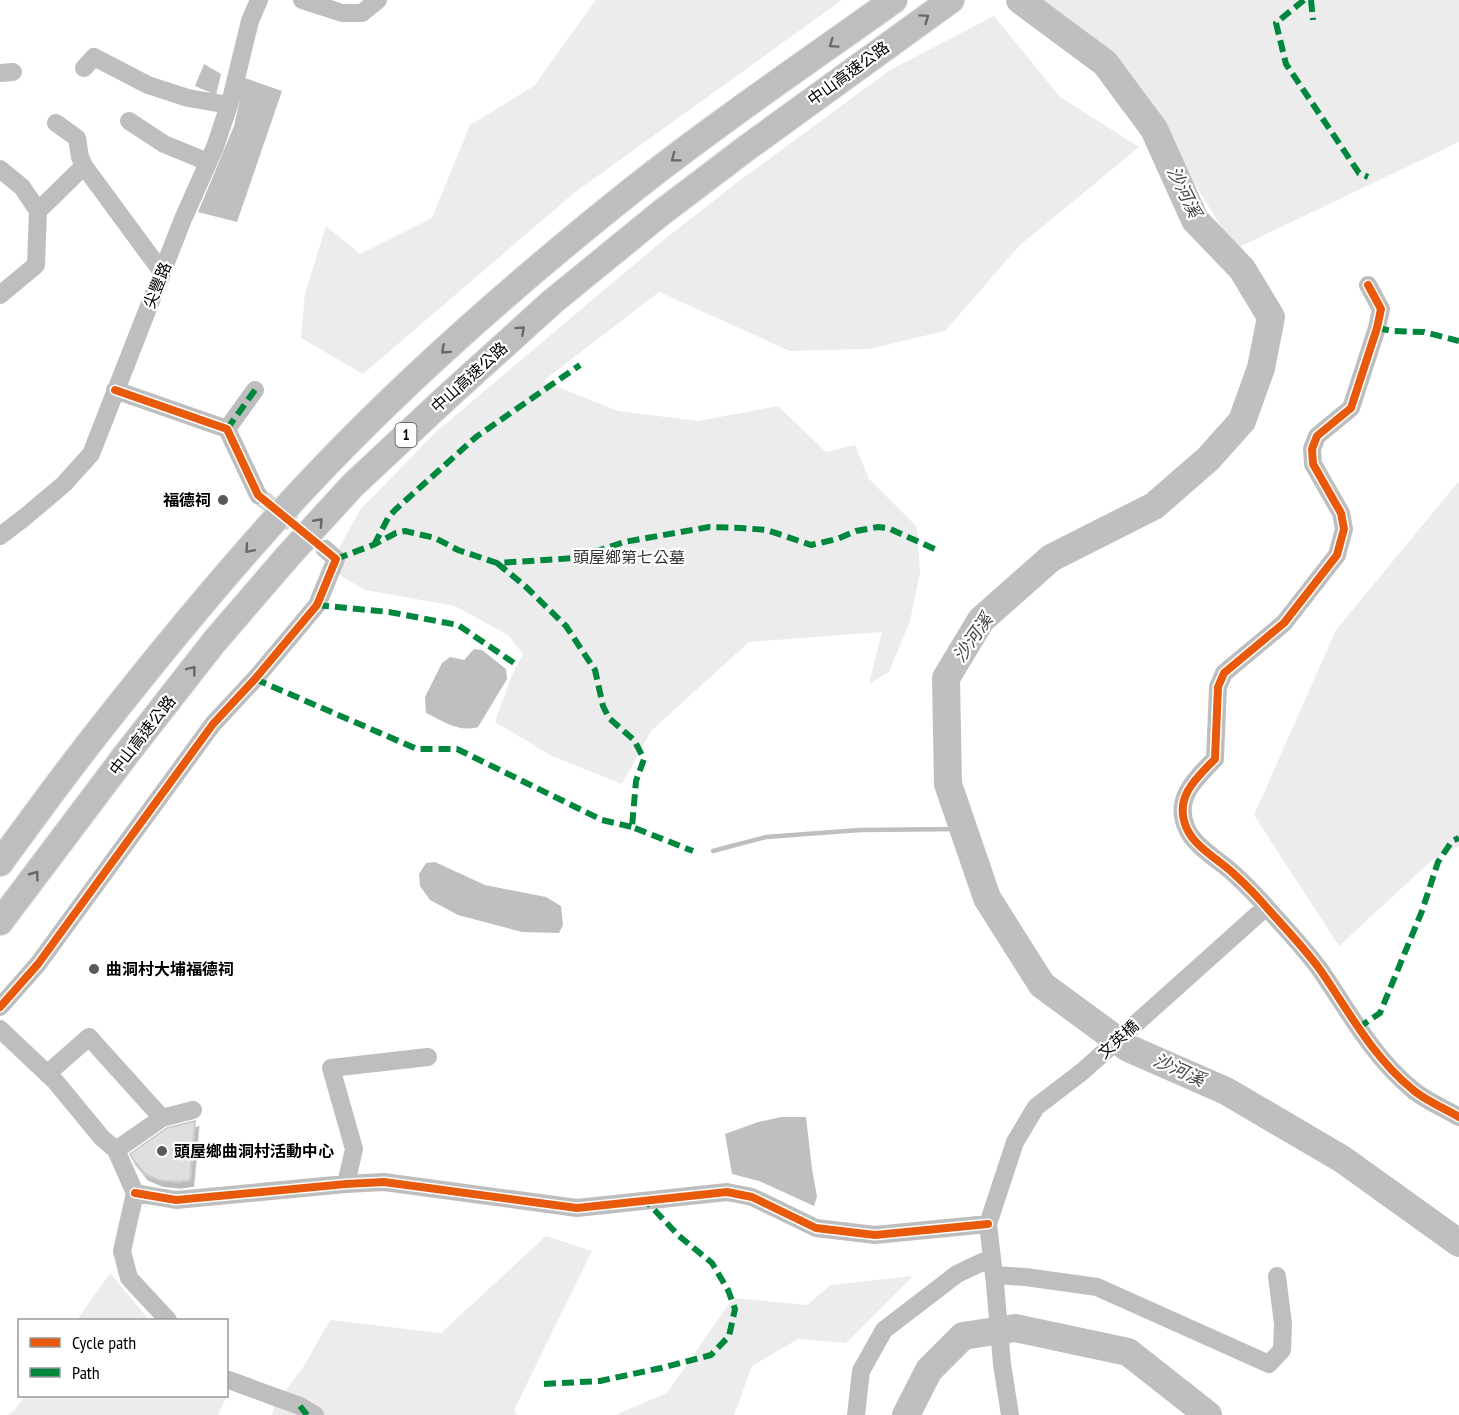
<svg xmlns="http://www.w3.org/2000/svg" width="1459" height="1415" font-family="'PT Sans Narrow','Noto Sans TC',sans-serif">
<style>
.green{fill:#ececec}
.water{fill:#bfbfbf}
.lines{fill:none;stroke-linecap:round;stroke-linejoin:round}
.stream{stroke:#bfbfbf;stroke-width:4.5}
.river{stroke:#bfbfbf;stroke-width:28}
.building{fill:#dfdfdf;stroke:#c7c7c7;stroke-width:1.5;filter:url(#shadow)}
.minor-tunnel{stroke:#d9d9d9;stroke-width:18;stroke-dasharray:18 9;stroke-linecap:butt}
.highway-casing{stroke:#dbdbdb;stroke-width:28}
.minor{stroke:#bebebe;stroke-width:18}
.highway{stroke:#bebebe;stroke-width:26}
.quiet{stroke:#00873e;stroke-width:6;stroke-dasharray:12 6;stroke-linecap:butt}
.cycleway-casing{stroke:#fff;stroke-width:11}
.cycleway{stroke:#e8590c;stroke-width:8}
.oneway{stroke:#686868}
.poi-dot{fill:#595959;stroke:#fff;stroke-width:2}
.labels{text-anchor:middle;stroke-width:4.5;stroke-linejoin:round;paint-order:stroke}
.shield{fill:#fff;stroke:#4c4c4c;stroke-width:1.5}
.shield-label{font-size:15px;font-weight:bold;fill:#000}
.street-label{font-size:16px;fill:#000;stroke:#fff}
.poi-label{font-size:16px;font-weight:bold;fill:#000;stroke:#fff;text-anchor:start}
.park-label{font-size:16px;fill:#333;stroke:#fff}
.water-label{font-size:18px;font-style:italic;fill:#444;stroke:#fff}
</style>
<defs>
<filter id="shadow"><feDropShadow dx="3.5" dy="6" stdDeviation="0" flood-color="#0004"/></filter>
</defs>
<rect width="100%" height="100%" fill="#fff"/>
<path class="green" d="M596,0H842L574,193L363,374L301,338L305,293L326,226L360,254L432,218L470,125L534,86Z
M1042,0H1459V142L1235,249L1126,73Z
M994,16L1060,97L1139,147L1019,246L945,331L869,349L790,351L659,292L543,381L618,411L698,421L778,406L826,452L855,445L869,479L917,527L920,573L910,621L889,672L869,684L882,632L749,642L651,731L622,784L552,756L495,722L512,675L523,654L508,635L455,606L365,590L328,568L360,510L437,431L661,242L735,184L890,70Z
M1459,481V846L1431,861L1339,946L1254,815L1336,630Z
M546,1236L592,1251L514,1410L517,1415H272L274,1406L304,1366L330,1320L441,1333Z
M110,1273L149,1320H77Z
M913,1276L846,1343L798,1339L752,1366L734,1415H615L667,1393L733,1298L807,1305L831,1285Z
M227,1391L229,1392L218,1415H8L16,1408L25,1396H226Z"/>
<path class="water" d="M204,64L221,74L216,95L195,86Z
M245,78L282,91L237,222L198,212L234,126Z
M474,649L482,650L506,669L507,679L478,727C459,733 443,721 426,713L425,697L442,663L450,657L464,660Z
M435,862L485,885L546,897L561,906L563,925L559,933L522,932L458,915L430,900L420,886L419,874L426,863Z
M781,1117H806L812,1169L817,1197L814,1206L759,1181L732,1174L725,1134L758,1122Z"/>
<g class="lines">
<path class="stream" d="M713,851L766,837L860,830L963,829"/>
<path class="river" d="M1020,0L1105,63L1154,129L1195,220L1242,269L1271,317L1261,368L1242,421L1208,459L1154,506L1051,558L981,620L946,678L948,784L987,898L1042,985L1128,1048L1226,1091L1342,1159L1459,1243
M906,1415L929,1370L963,1336L1015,1328L1128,1352L1208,1415"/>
</g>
<path class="building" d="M195,1121L190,1180L177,1182L159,1180L145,1174L132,1158L130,1154L167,1128Z"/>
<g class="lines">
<path class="minor-tunnel" d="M258,495L325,549"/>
<g class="highway-casing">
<path id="highway" d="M0,863C32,819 64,775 98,732C170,640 245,549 326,465C422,365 527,274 635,188C719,122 807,62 894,0
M0,922L125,756L214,642L288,556L353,485L446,398L552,302L661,213L748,147L951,0"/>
</g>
<path class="minor" d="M302,0L342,13H362L378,0
M84,68L94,57L148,85L188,98L229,105
M0,73L13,72
M129,121L164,144L208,162
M56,123L77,138L80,157L84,166L162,272
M0,169L22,187L38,211
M1368,285L1381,309L1377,328L1351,408L1317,436L1312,449L1313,464L1341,513L1344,529L1337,555L1284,623L1224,673L1218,687L1215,759C1195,779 1173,799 1187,829C1195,847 1219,860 1233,873C1245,884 1257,896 1268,909C1285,928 1306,950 1321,971C1349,1012 1373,1057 1412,1089C1424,1100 1444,1108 1459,1117
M0,295L36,265L38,211L84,166
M115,390L227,429L258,495
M227,429L255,390
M0,536L25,517L64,484L91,454L183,219L215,147L231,99L250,21L259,0
M0,1007L38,964L213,724L255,679L317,605L336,559L325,549
M0,1029L55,1081L102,1138L116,1150L135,1193L122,1251L129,1278L168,1320
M47,1074L89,1037L162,1118
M116,1150L162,1118L193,1110
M346,1184L354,1149L331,1068L428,1057
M135,1193L176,1200L346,1184L384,1182L577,1208L727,1192L752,1197L816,1228L875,1235L988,1224
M994,1275L1026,1277L1097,1287L1269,1364L1282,1350L1283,1324L1277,1276
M226,1379L300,1406L315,1415
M856,1415L861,1371L884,1330L957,1274L991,1258
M1010,1415L1002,1364L995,1284L988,1224L1015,1142L1036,1107L1083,1071L1266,907"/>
<use href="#highway" class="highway"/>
<path class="quiet" d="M1304,0L1276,23L1286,64L1359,173L1368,177
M1311,0L1313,20
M1377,328L1393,331L1424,332L1459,341
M227,429L255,390
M374,545L388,518L395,510L476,437L580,365
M336,559L373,545L396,533L405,531L435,538L458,550L497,563L576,558L624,542L709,527L741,528L767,530L811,545L837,539L856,531L878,527L888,528L939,551
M497,563L525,586L566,626L595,670L603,706L609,718L634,740L644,759L636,781L632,827L693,851
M317,605L389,612L458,625L514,663
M255,679L417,749H457L602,820L632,827
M1358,1028L1380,1013L1422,911L1438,862L1452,841L1459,838
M544,1384L600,1381L661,1368L711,1355L729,1336L735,1309L728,1290L712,1263L679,1236L646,1201
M300,1406L307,1415"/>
<g class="cycleway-casing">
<path id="cycleway" d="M1368,285L1381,309L1377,328L1351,408L1317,436L1312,449L1313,464L1341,513L1344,529L1337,555L1284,623L1224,673L1218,687L1215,759C1195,779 1173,799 1187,829C1195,847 1219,860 1233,873C1245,884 1257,896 1268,909C1285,928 1306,950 1321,971C1349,1012 1373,1057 1412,1089C1424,1100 1444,1108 1459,1117
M0,1007L38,964L213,724L255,679L317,605L336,559L258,495L227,429L115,390
M135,1193L176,1200L346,1184L384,1182L577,1208L727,1192L752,1197L816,1228L875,1235L988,1224"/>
</g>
<use href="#cycleway" class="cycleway"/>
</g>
<defs><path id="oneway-chevron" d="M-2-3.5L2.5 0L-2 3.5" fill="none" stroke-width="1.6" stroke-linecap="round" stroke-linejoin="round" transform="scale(1.5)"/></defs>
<g class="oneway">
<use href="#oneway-chevron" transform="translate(925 18) rotate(-35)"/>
<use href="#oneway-chevron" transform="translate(833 44) rotate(145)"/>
<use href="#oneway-chevron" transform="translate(675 158) rotate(143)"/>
<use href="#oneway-chevron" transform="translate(521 330) rotate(-42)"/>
<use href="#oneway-chevron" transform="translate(445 350) rotate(138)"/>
<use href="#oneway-chevron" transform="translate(319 522) rotate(-48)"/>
<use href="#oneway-chevron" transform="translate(249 549) rotate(131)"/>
<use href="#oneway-chevron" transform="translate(192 670) rotate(-52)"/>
<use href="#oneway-chevron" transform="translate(35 875) rotate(-53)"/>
</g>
<g class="poi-dot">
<circle cx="223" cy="500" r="6"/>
<circle cx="94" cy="969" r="6"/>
<circle cx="162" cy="1151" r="6"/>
</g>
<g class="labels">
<rect class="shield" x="395.5" y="423" width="21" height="24" rx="4.5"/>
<g class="shield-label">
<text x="406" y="440">1</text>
</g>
<g class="street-label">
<text transform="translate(848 73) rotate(-36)" y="6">中山高速公路</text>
<text transform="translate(157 285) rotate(-68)" y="6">尖豐路</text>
<text transform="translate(469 377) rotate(-42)" y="6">中山高速公路</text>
<text transform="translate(142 735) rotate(-52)" y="6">中山高速公路</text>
<text transform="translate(1118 1039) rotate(-42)" y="6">文英橋</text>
</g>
<g class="poi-label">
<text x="211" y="506" text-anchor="end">福德祠</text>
<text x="106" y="975">曲洞村大埔福德祠</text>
<text x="174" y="1157">頭屋鄉曲洞村活動中心</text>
</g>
<g class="park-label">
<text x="629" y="563">頭屋鄉第七公墓</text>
</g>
<g class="water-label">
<text transform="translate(1184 192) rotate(64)" y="6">沙河溪</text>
<text transform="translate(973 638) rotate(-55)" y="6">沙河溪</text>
<text transform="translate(1179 1070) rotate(24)" y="6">沙河溪</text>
</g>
</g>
<rect x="18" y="1319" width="210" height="78" fill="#ffffff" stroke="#999999" stroke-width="1.5"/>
<rect x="30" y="1338" width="30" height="9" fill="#e8590c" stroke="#999999" stroke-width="1.5"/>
<text x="72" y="1349" font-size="18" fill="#000000">Cycle path</text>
<rect x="30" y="1368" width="30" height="9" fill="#00873e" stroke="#999999" stroke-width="1.5"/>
<text x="72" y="1379" font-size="18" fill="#000000">Path</text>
</svg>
